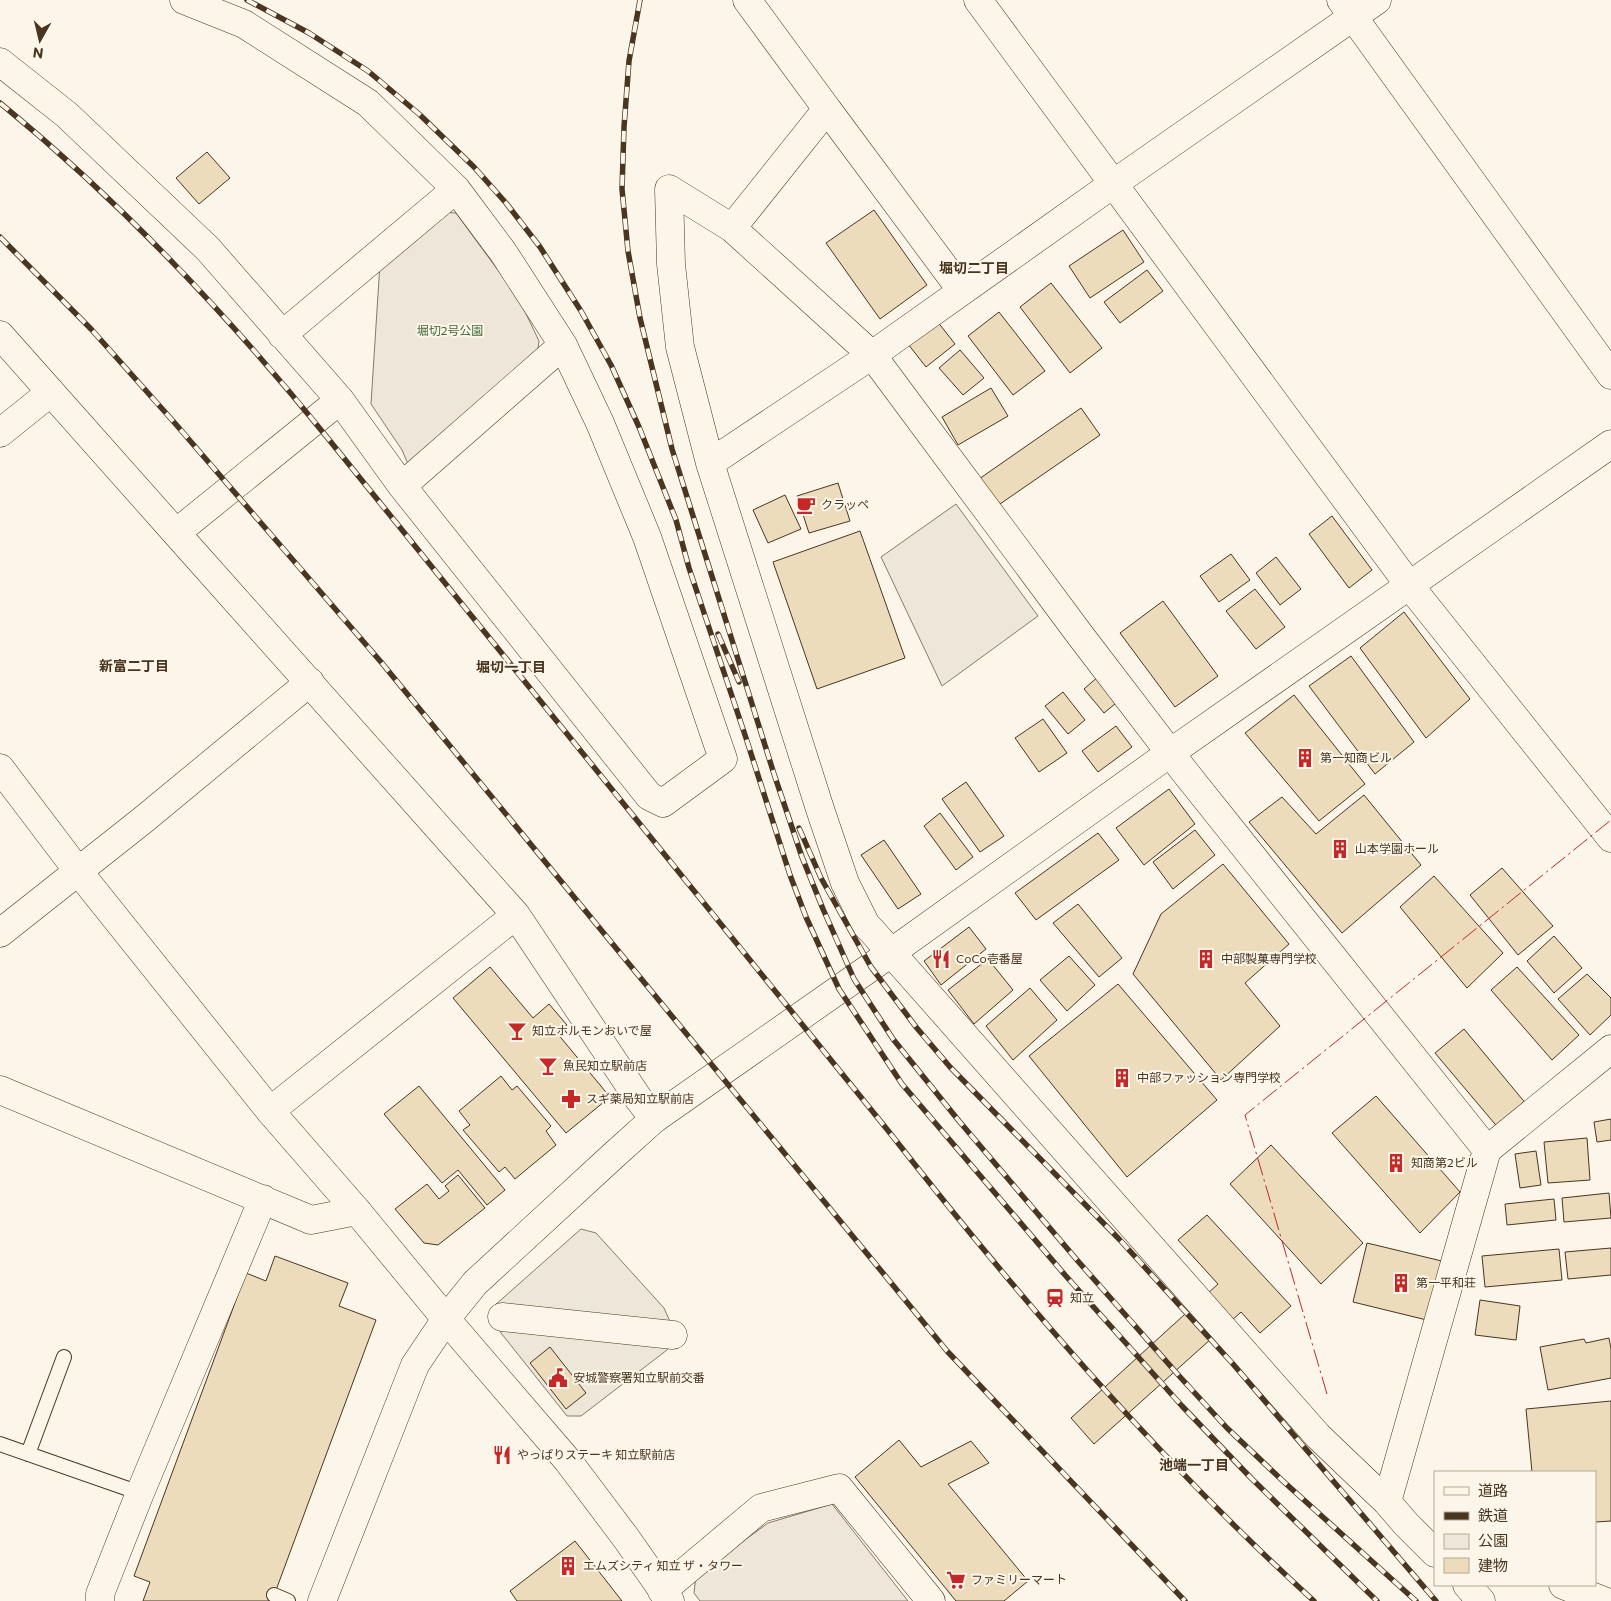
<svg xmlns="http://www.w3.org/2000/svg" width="1611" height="1601" font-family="Commissioner,'Noto Sans JP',sans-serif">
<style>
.green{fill:#ede6d9;stroke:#887966}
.parking{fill:#ede7d9;stroke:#887966}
.building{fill:#ecdcbc;stroke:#4a3520}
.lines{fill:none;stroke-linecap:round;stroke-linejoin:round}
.lane-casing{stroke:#4a3520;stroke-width:16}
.street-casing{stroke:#4a3520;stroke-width:29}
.secondary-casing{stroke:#4a3520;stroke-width:29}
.lane{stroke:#fbf6e9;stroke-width:14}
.street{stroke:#fbf6e9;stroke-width:28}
.secondary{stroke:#fbf6e9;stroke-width:28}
.rail-casing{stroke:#4a3520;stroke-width:5.5}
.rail{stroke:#fbf6e9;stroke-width:4;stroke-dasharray:11;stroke-linecap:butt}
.power{stroke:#c62828;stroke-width:1;stroke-dasharray:18 4 2.5 4;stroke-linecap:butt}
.labels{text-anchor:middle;stroke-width:4;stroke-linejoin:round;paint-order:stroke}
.park-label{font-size:12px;fill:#436837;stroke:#fbf6e9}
.poi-label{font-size:12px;fill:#4a3520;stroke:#fbf6e9;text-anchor:start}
.neighbourhood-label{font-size:14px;font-weight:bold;fill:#4a3520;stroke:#fbf6e9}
</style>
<rect width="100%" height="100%" fill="#fbf6e9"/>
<path class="green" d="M441,212L456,213L519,299L539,341L537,355L408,464L402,450L371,404L380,263Z
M832,1504L908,1601H700L694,1593L696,1576L768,1523Z"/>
<path class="parking" d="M956,504L1038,616L942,686L881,557Z
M581,1229L596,1233L664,1308L673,1328L671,1345L667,1350L581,1416H567L501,1333L492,1317L494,1306Z"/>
<path class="building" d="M207,152L230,178L199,204L176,178Z
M874,210L927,285L880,319L826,243Z
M1123,230L1144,262L1090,298L1069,266Z
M1147,270L1163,291L1120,323L1104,302Z
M1051,283L1102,348L1070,373L1020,307Z
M999,312L1045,371L1013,395L968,336Z
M937,321L955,344L926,367L908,344Z
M960,350L984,378L963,395L939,368Z
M991,388L1008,416L958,445L942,417Z
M1081,408L1100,435L1000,504L979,479Z
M838,483L850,521L809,533L797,496Z
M785,495L801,529L768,543L753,510Z
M1332,516L1372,570L1349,588L1309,534Z
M860,531L905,658L817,689L773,562Z
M1231,554L1250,580L1219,602L1200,576Z
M1276,557L1301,589L1280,605L1256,573Z
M1255,589L1285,627L1256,649L1226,611Z
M1163,601L1218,676L1175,707L1120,633Z
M1404,612L1470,699L1426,738L1360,648Z
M1351,656L1414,742L1375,774L1309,686Z
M1100,675L1121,699L1104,713L1084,689Z
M1063,692L1085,720L1068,734L1045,706Z
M1294,695L1365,784L1319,821L1245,733Z
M1043,719L1067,753L1039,772L1015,738Z
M1116,726L1132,747L1098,772L1082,751Z
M966,782L1004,836L980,852L942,799Z
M1169,789L1195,824L1144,865L1116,828Z
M1364,795L1421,865L1342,933L1249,822L1282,797L1316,834Z
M940,813L973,857L956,870L924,826Z
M1195,830L1215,855L1173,889L1153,862Z
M1098,833L1119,860L1036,920L1015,893Z
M884,840L921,894L898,909L861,855Z
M1223,864L1289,944L1245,983L1280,1026L1221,1080L1133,974L1161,914Z
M1502,868L1553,926L1518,955L1470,895Z
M1434,876L1503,953L1467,988L1400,907Z
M1078,904L1122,958L1099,977L1053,923Z
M969,927L986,949L941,985L924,961Z
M1554,936L1582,968L1554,993L1527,961Z
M1069,956L1095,985L1067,1011L1040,980Z
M988,959L1013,990L974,1024L948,990Z
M490,967L533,1018L549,1004L567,1025L557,1033L610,1097L566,1133L453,998Z
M1517,967L1579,1035L1552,1060L1491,990Z
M1587,974L1611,998V1015L1590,1035L1558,999Z
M1118,984L1217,1100L1127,1177L1029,1056Z
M1030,988L1057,1020L1013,1060L986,1026Z
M1464,1029L1527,1105L1500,1130L1435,1053Z
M501,1076L512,1090L517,1086L551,1126L546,1131L556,1145L515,1179L505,1167L499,1172L463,1130L470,1125L459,1111Z
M419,1086L505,1190L487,1205L458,1170L442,1183L384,1114Z
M1376,1096L1460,1192L1420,1233L1332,1133Z
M1611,1119V1140L1597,1142L1594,1122Z
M1587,1138L1590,1180L1548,1183L1544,1142Z
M1271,1145L1363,1243L1321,1284L1230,1184Z
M1536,1151L1541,1185L1520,1188L1515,1154Z
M458,1175L485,1208L438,1245L424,1243L395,1209L427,1184L439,1199L449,1191L445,1186Z
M1609,1193L1611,1218L1564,1222L1562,1198Z
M1554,1199L1556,1220L1507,1225L1505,1204Z
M1207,1215L1291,1306L1260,1333L1241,1312L1094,1444L1071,1418L1218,1284L1178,1240Z
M1367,1243L1450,1263L1435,1322L1353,1302Z
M1611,1248V1275L1568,1279L1565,1252Z
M1559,1249L1562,1280L1485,1287L1482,1256Z
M275,1256L348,1283L339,1306L376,1320L272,1601H143L150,1582L134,1576L246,1273L266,1281Z
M1480,1300L1520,1306L1516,1340L1475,1335Z
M1609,1338L1611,1349V1378L1548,1390L1540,1347L1584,1339L1586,1343Z
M550,1347L586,1393L566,1409L530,1363Z
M1611,1401V1521L1595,1522V1472H1532L1526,1409Z
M899,1440L921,1467L971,1441L989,1463L948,1484L1028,1581L1004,1601H956L855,1477Z
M575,1541L622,1601H517L510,1591Z"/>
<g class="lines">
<g class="lane-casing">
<path id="lane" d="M0,1444L140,1493
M28,1454L64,1357
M274,1595L288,1601"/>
</g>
<g class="street-casing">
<path id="street" d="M747,0L827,109L732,228L669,189L671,264L680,347L710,463L820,809L845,883L866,925L872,931L1318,1436L1387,1502L1406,1524L1435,1553
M978,0L1409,585L1611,838
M1341,0L1611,375
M0,62L67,115L208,249L340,400L402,486L649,796L663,803L723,759L647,537L600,423L563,345L503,252L456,189L368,103L244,24L184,0
M827,109L962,291
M732,228L872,355L1080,635L1184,771L1487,1150
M0,335L176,533
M282,335L456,189
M0,433L51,392
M710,463L872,355L1113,184L1377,0
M402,486L563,345
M516,915L638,1098L654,1119
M0,933L143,820L310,682
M0,1090L311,1220L357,1211
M270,1111L516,915L176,533L340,400
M502,1317L673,1335
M1387,1502L1487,1150L1611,1049
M1467,1585L1481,1601
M1563,1585L1604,1601
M662,1591L761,1508L839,1488L931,1601
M100,1601V1594L140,1493L263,1199"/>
</g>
<g class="secondary-casing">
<path id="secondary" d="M0,768L78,871L270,1111L357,1211L446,1319L568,1461L626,1538L670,1601
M322,1601L415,1365L446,1319L475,1283L614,1155L654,1119L871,967L1170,753L1611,444"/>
</g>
<use href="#lane" class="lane"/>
<use href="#street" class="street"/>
<use href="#secondary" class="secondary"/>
<g class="rail-casing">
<path id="rail" d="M247,0L309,33L368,71L419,114L474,167L506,203L540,247L581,311L611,365L639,427L676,520L689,568L746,738L790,875L806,917L839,989L902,1084L1065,1275L1182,1406L1251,1478L1377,1601
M640,0L629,61L624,127L622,189L628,251L640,318L672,449L774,774L802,857L823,909L854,979L893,1039L959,1121L1077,1260L1181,1378L1227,1428L1284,1482L1416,1601
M0,103C121,202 228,315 326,436L890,1133C1020,1299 1158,1459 1314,1601
M0,237L91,329L173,421L381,662L947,1351L1185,1601
M718,634L739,682
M799,828L821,878L871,967L916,1027L950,1067L1119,1239L1233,1364L1436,1601"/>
</g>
<use href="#rail" class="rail"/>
<path class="power" d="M1327,1394L1245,1115L1611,820"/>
</g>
<defs>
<g id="cafe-bare" transform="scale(1.5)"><path d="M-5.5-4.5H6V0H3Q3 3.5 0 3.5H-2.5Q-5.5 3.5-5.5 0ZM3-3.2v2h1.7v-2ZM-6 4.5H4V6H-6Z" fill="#c62828" stroke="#fbf6e9" stroke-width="2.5" paint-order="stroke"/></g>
<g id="building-bare" transform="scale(1.5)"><path d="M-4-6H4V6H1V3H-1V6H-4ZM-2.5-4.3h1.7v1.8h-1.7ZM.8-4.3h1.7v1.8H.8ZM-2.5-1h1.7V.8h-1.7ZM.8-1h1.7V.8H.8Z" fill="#c62828" stroke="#fbf6e9" stroke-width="2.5" paint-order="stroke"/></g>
<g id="restaurant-bare" transform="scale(1.5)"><path d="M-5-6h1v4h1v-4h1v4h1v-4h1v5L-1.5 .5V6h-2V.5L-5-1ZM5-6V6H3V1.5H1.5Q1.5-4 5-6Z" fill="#c62828" stroke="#fbf6e9" stroke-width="2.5" paint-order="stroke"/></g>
<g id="bar-bare" transform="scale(1.5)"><path d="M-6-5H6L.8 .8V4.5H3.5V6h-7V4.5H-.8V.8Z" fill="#c62828" stroke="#fbf6e9" stroke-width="2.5" paint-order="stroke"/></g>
<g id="pharmacy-bare" transform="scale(1.5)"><path d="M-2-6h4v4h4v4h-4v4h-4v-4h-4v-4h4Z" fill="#c62828" stroke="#fbf6e9" stroke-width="2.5" paint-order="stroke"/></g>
<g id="station-bare" transform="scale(1.5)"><path d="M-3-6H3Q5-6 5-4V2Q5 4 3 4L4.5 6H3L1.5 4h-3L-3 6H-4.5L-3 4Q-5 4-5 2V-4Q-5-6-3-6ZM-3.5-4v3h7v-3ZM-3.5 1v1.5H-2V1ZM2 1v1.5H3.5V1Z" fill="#c62828" stroke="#fbf6e9" stroke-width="2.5" paint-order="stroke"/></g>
<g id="civic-bare" transform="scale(1.5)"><path d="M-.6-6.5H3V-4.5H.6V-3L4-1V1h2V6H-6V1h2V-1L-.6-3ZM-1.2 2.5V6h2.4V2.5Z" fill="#c62828" stroke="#fbf6e9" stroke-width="2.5" paint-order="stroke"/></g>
<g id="supermarket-bare" transform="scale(1.5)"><path d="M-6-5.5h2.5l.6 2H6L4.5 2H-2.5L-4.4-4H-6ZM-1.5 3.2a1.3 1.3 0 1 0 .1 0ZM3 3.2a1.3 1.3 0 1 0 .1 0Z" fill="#c62828" stroke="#fbf6e9" stroke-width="2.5" paint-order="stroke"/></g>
</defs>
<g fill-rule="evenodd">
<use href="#cafe-bare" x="806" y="505"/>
<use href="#building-bare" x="1305" y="758"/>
<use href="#building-bare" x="1340" y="849"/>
<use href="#restaurant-bare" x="941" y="959"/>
<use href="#building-bare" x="1206" y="959"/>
<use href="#bar-bare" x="517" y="1031"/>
<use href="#bar-bare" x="548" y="1066"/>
<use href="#building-bare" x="1122" y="1078"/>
<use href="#pharmacy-bare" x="571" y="1099"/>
<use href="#building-bare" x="1396" y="1163"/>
<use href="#building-bare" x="1401" y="1283"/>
<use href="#station-bare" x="1055" y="1298"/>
<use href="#civic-bare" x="558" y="1378"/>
<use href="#restaurant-bare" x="502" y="1455"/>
<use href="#building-bare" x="568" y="1566"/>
<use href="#supermarket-bare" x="956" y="1580"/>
</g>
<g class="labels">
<g class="park-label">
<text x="450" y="335">堀切2号公園</text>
</g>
<g class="poi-label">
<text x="821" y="509">クラッペ</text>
<text x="1320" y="762">第一知商ビル</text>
<text x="1355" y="853">山本学園ホール</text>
<text x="956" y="963">CoCo壱番屋</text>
<text x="1221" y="963">中部製菓専門学校</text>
<text x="532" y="1035">知立ホルモンおいで屋</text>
<text x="563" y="1070">魚民知立駅前店</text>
<text x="1137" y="1082">中部ファッション専門学校</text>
<text x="586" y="1103">スギ薬局知立駅前店</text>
<text x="1411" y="1167">知商第2ビル</text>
<text x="1416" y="1287">第一平和荘</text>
<text x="1070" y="1302">知立</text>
<text x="573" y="1382">安城警察署知立駅前交番</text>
<text x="517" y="1459">やっぱりステーキ 知立駅前店</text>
<text x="583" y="1570">エムズシティ 知立 ザ・タワー</text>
<text x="971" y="1584">ファミリーマート</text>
</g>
<g class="neighbourhood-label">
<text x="974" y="273">堀切二丁目</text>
<text x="134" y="671">新富二丁目</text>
<text x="511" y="672">堀切一丁目</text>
<text x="1194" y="1470">池端一丁目</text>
</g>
</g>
<rect x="1434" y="1471" width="162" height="115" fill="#fbf6e9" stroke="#b4a999"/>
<rect x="1444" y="1487" width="25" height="8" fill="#fbf6e9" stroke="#b4a999"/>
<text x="1478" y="1496" font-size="15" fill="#4a3520">道路</text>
<rect x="1444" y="1512" width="25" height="8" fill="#4a3520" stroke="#b4a999"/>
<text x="1478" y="1521" font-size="15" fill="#4a3520">鉄道</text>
<rect x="1444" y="1534" width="25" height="15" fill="#ede6d9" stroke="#b4a999"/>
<text x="1478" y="1546" font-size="15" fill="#4a3520">公園</text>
<rect x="1444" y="1558" width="25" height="15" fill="#ecdcbc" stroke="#b4a999"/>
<text x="1478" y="1571" font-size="15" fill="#4a3520">建物</text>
<g transform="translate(40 40) rotate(188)" stroke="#fbf6e9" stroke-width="4" paint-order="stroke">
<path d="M0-4L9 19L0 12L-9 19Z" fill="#4a3520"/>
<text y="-8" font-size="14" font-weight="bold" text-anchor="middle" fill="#4a3520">N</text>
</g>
</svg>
